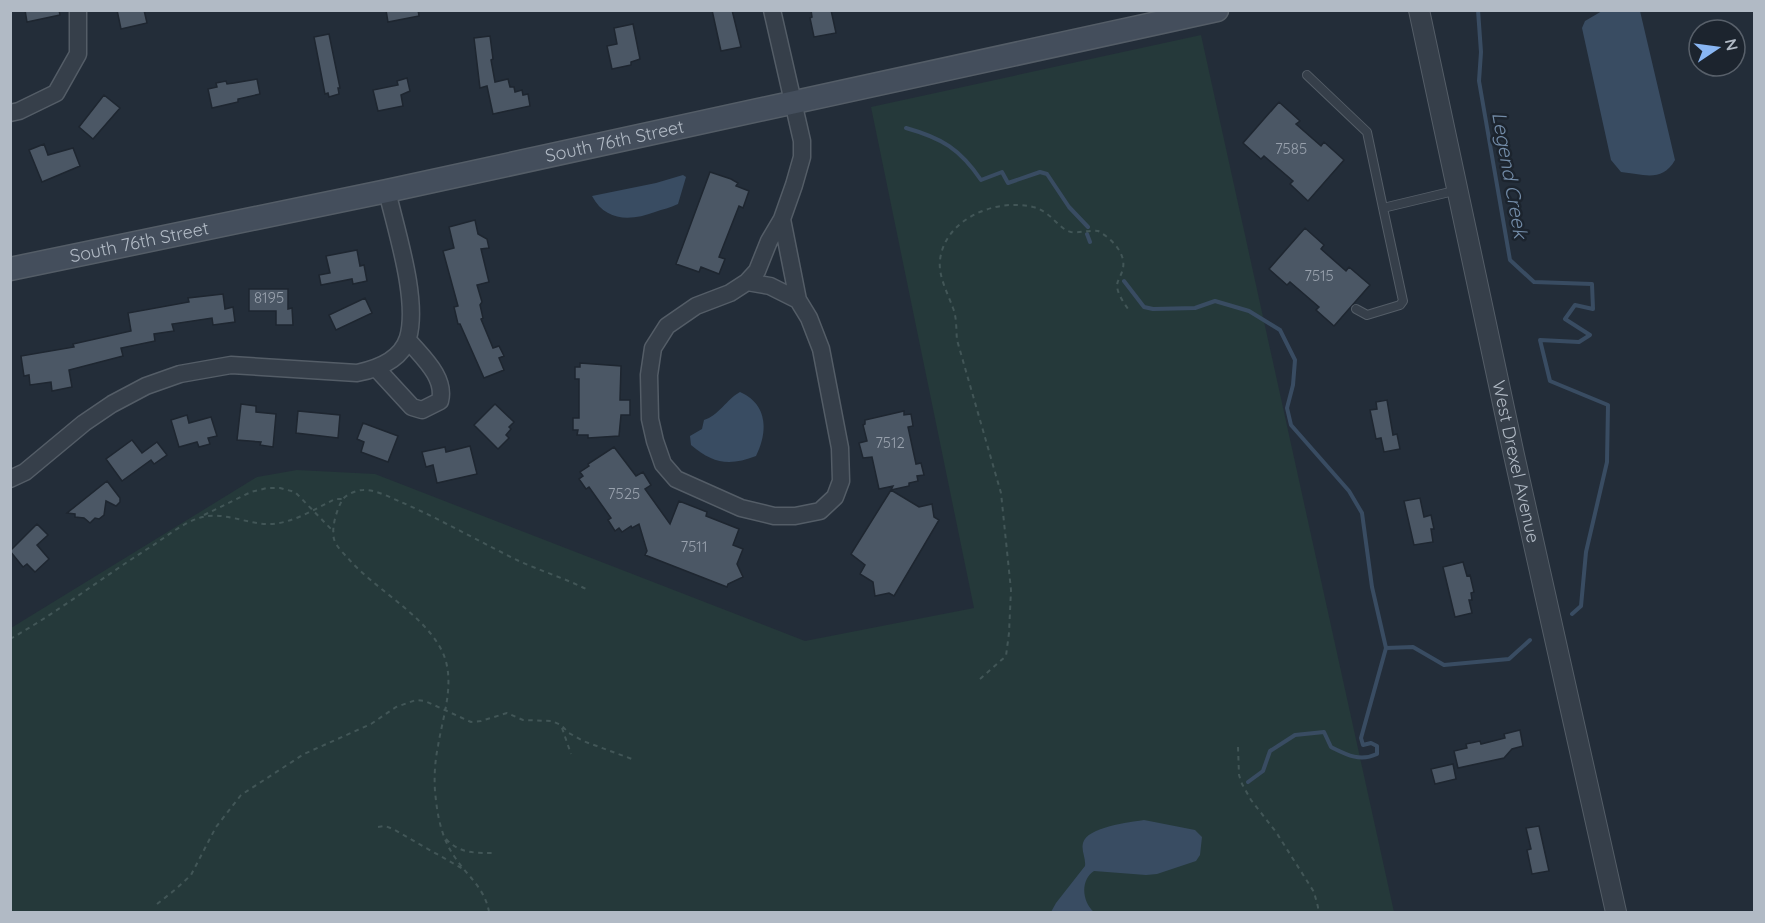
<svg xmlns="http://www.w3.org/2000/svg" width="1765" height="923" font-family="Quicksand,sans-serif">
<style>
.green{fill:#25393a}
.water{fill:#394c62}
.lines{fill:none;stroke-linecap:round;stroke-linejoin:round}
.stream{stroke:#394c62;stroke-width:4}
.building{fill:#4b5765;stroke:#1e2630;stroke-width:1.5}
.service-casing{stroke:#545d67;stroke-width:10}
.minor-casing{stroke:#545d67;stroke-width:19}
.tertiary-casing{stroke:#545d67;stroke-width:22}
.secondary-casing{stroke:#545d67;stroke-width:25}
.path{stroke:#425657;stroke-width:2;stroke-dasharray:4.5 4.5;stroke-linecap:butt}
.service{stroke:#363f4a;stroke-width:8}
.minor{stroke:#363f4a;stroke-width:16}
.tertiary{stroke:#363f4a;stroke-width:20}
.secondary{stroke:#444e5c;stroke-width:22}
.labels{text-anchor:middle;stroke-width:5;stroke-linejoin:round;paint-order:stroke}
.number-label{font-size:15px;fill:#98a1ad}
.street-label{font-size:18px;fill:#b1bac5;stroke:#1c242e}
.water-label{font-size:20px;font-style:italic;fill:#738ca8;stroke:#1c242e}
</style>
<rect width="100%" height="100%" fill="#232d39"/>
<path class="green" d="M1201,35L1394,912H11V628L257,477L297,470L375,474L805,641L974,608L871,107Z"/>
<path class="water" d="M1602,11H1640L1675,160C1662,183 1643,174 1621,172L1611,160L1582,28L1585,21Z
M683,175L686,177L678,204C670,208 663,209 655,212C631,221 606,222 592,196L656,183Z
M740,392C768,404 768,432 756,456C730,466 713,464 691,445L690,436L702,429L704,420C718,416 727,399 740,392Z
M1144,820L1195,830L1202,837L1200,855L1196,861L1157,874L1146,875L1094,871C1080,880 1082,902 1094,912H1051L1056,903L1085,866C1086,858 1081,851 1083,843C1087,827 1130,822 1144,820Z"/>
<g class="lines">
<path class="stream" d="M1478,10L1481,52L1479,81L1510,260L1534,282L1592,284L1593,309L1575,305L1565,319L1590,335L1579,342L1540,340L1550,381L1608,405L1607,462L1586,552L1581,606L1572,614
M906,128C942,138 960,149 981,180L1002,172L1008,183L1040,172L1047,174L1069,207L1088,227
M1087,234L1090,242
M1124,281L1144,307L1153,309L1195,308L1215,301L1249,311L1280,330L1295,360L1293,385L1287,408L1291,425L1349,491L1362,513L1372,587L1386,648
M1248,782L1263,771L1270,751L1295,735L1324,732L1331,747C1347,755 1360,762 1377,754V746L1371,743L1363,745L1361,738L1386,648L1413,647L1444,665L1509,659L1530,640"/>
</g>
<path class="building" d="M25,10H59L60,15L27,22Z
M117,10H144L147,23L121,29Z
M386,10H418L419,16L388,22Z
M712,10H732L741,47L721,51Z
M811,10H831L836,33L814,37L810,18L812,17Z
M633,24L640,59L631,62V65L612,69L607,46L617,44L614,28Z
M329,34L340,88H338L339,94L329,97L328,93L325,94L314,37Z
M490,36L493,59L491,60L495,82L508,79L510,87H514L515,92L522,90L523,95L528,94L530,106L493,114L487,86L480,88L474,38Z
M407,78L410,91L401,95L403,106L378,111L373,90L398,85L397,81Z
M257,79L260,94L238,99V102L212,108L208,89L217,87L216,83L226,81L227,84L234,83Z
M104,95L120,108L93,139L79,127Z
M1279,102L1300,121L1296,124L1321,146L1324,142L1344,160L1308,201L1290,184L1293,181L1264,156L1261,159L1243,143Z
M44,144L48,155L73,148L80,166L42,182L29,150Z
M710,172L731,179L738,183L736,186L749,191L743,208L739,206L719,257L725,259L719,274L701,267L699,272L676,264Z
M475,220L478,234L487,239L489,248L481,249L489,282L477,285L482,302L480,305L483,318L481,319L493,348L499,346L504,356L499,358L504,370L484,378L460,324H458L454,307L458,306L443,251L454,248L449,227Z
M1305,228L1324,245L1321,249L1346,271L1349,267L1370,285L1334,326L1316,310L1319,307L1290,282L1287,285L1269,269Z
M357,250L360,266L364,265L367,281L353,284L352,279L321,285L319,275L330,273L326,256Z
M249,289H288V309L292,308L293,325H276V311H249Z
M223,294L225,309L233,307L235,322L213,325L212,318L172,324L174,331L154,334L155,341L121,348L123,356L69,370L72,387L52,391L51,382L30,385L29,375L24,376L21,356L74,347L73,344L131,331L128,313L189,302L188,298Z
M365,298L372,313L336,330L329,315Z
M580,363L621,366L620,400H630V415H621L619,436L588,438V435H577L578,430H573V418H579V379H575V367H580Z
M1387,400L1393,435L1397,434L1400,449L1384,452L1381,438L1376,439L1370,410L1377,409L1376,402Z
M241,404L256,406V412L276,414L273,447L260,445L261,442L237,440Z
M495,404L514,422L509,427L511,429L506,435L509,438L498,449L474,425Z
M298,411L340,415L338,438L296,433Z
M904,411V415L911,414L913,426L908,427L916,464L921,463L924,475L917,476L918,481L909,483V486L891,490L893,486L879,489L872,457L863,458L859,443L867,441L863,425L865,424V420Z
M187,415L189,423L211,417L217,436L208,438L210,444L199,447L197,442L179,447L171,420Z
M363,423L398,436L388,462L361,452L364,442L357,439Z
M132,440L142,453L157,442L167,455L154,464L151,460L122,481L106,459Z
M470,446L477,474L437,483L433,465L426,467L422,452L445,447L446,452Z
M614,447L636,476L643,472L651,485L645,489L670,524L679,501L707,512L706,516L739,529L733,545L743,549L737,564L743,577L728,584L727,587L645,555L647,551L639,524L632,528L631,526L622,532L619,528L615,531L608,520L611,518L589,487L586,489L579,479L583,476L580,472L589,466L588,464Z
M107,481L120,498V502L116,506L106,501L104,515L99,519L95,518L90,523L84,518L75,517V514L67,513Z
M891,490L919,507L932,504L934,517L939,520L894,596L889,593L875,596L873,582L860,574L865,565L851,554Z
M1420,498L1424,517L1431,515L1434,529H1431L1433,542L1414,545L1404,501Z
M37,524L48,535L37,545L49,559L35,572L27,564L23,567L10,551Z
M1463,562L1467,576L1470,575L1474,592L1471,593L1472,600H1469L1472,613L1455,617L1443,567Z
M1520,730L1523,746L1512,749L1504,758L1458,768L1454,751L1467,748L1466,744L1480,741L1481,744L1505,738L1504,734Z
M1453,764L1456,779L1435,784L1431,769Z
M1539,826L1549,871L1532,874L1527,850L1531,849L1526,828Z"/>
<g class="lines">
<g class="service-casing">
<path id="service" d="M1307,75L1367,132L1383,208
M1356,309L1367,315L1400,305L1403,301L1383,208L1458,190"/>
</g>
<g class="minor-casing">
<path id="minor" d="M772,10L802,141V157L794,185L782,219L769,241L757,271L747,282L730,293L696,306L667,326L653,348L649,375L650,419L655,441L663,464L676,479L741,508L774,516H795L820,511L835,497L841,481L840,448L821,349L809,318L798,300L782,219
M10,113L19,111L56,93L78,54V10
M747,282L770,286L798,300
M377,369L412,407L422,410L440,401C446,377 422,357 408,340
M10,479L25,472L84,423L112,404L146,386L180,374L231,365L357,373C377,369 401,360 408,338C419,300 396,230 387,191"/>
</g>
<g class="tertiary-casing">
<g id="tertiary">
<path id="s1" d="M1419,10L1514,455L1616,912"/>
</g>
</g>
<g class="secondary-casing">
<g id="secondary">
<path id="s2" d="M10,269L387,191L1217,10"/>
</g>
</g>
<path class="path" d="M204,515L251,492L267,488H280L295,492L334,532
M10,639C60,611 104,576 152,546C167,536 183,523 199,518C223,510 247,525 271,524C293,523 315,509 335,499H343
M980,679L1006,656L1009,633L1011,590L1001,493L957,340C956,330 957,318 953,308C948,294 938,276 940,260C945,218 997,198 1033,207C1051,211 1058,229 1071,232C1079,233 1090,230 1098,231C1111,238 1126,253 1123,268C1122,275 1117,280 1117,286C1118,296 1125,304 1130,312
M562,728L571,754
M1238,747L1239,775L1242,784L1251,800L1276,832L1314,892L1318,907V912
M378,827L385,826L393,829L463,869
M446,839C460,854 476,853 496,853
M157,904L176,889L191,875L216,827L241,795L304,754L371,724L396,707L416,700L425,701L471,722L481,721L507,713L523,720L552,721L561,725L569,733L583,741L632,759
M489,912C485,888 467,876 454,856C441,837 437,814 435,791C434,776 435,761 438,746C443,715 457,679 441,649C421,612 374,589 347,557C342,552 336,546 334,539C331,528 337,508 343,499C347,494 357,490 363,490C375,489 391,498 401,502C442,520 480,542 519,561C541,571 564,578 586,589"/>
<use href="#service" class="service"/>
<use href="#minor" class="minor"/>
<use href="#tertiary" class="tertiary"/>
<use href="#secondary" class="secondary"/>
</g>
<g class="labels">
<g class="number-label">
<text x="1291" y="154">7585</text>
<text x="1319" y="281">7515</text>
<text x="269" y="303">8195</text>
<text x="890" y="448">7512</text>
<text x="624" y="499">7525</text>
<text x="694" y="552">7511</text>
</g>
<g class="street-label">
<text dy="6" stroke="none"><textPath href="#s2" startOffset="618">South 76th Street</textPath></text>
<text dy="6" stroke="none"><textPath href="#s2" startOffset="132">South 76th Street</textPath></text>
<text dy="6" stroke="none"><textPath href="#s1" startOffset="462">West Drexel Avenue</textPath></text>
</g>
<g class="water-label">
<text transform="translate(1510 175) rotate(80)" y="7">Legend Creek</text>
</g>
</g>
<rect width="1765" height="923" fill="none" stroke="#b1bac5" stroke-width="24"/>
<g transform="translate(1717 48) rotate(77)"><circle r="28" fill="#1c242e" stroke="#58606a" stroke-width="1.5"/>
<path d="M0-4.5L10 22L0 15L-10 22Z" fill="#89b6f3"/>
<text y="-9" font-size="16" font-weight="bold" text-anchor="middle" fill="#b1bac5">N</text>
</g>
</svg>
